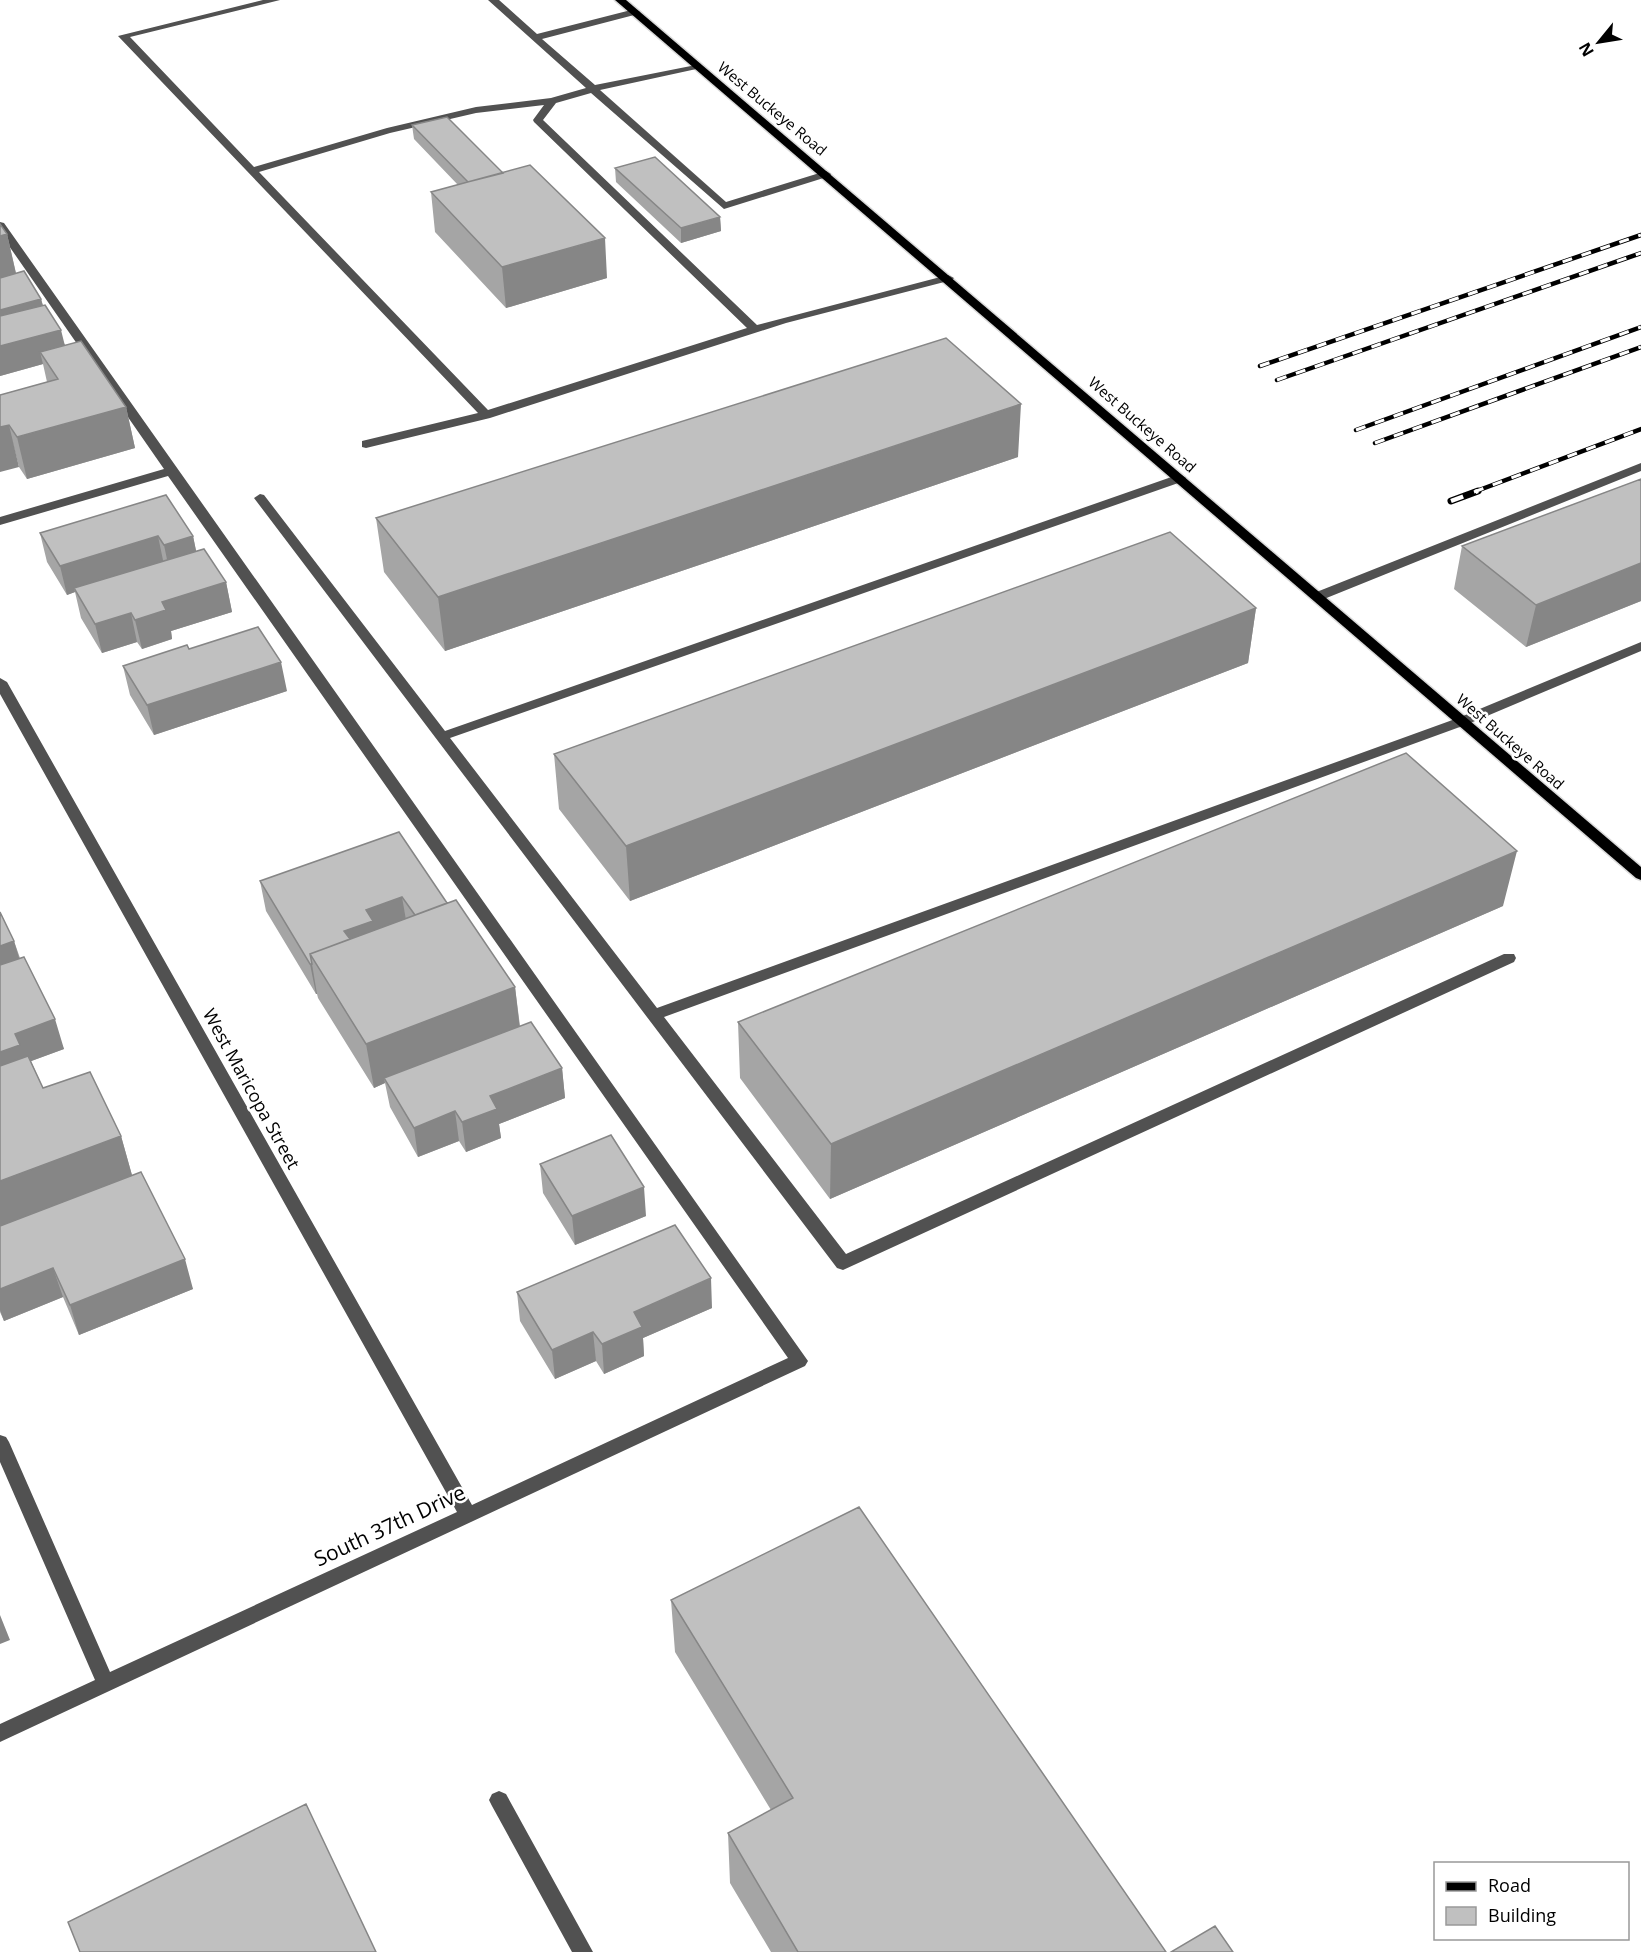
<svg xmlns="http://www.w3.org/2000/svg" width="1641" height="1952" font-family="'Open Sans',sans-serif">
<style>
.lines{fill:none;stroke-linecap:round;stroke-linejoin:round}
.major-casing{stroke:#dbdbdb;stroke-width:3}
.minor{fill:#515151;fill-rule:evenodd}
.major{fill:#000;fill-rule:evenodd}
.rail-far1-casing{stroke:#000;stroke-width:4.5}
.rail-casing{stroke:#000;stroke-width:7}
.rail-far1{stroke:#fff;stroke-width:3;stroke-dasharray:10;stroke-linecap:butt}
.rail{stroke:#fff;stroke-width:4.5;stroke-dasharray:13;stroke-linecap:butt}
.wall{fill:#a5a5a5}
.shaded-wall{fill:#868686}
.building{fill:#c0c0c0;stroke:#868686;stroke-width:1.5}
.labels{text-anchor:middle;stroke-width:5;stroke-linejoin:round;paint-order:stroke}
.far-street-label{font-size:15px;fill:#000;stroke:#fff}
.street-label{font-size:18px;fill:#000;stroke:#fff}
.near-street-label{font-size:21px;fill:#000;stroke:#fff}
</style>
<rect width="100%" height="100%" fill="#fff"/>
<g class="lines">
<g class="major-casing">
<path id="major" d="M615,0H626L1641,867V880L1636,878Z"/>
</g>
<path class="minor" d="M263,0H280L130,37L254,167L387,128L476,107L551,98L586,88L488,0H499L537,34L635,9L640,12L638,14L542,39L595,85L701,64V68L600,90L726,202L826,171L831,174L830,176L724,209L591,93L556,103L543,120L757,325L948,275L954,278L952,280L786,323L490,418L366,448L362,447V441L478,413L118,36ZM544,105L533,120L534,122L747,328L488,410L259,172L390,133L476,113Z
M0,222L4,223L808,1361L805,1366L0,1742V1724L95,1680L0,1462V1435L6,1437L9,1442L110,1672L457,1512L0,694V678L7,682L472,1505L788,1358L168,476L0,525V517L164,469L0,233Z
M1641,463V471L1324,599H1314L1313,596L1314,593Z
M1180,474L1186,478L1184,481L450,738L657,1008L1458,718L1641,642V651L1468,724L664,1017L846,1254L1504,954H1514L1516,958L1514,962L843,1270L837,1268L254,498L260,494L264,495L445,731Z
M499,1791L506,1794L593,1952H572L492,1806L489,1800L492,1794Z"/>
<use href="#major" class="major"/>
<g class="rail-far1-casing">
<path id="rail-far1" d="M1260,366L1641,235
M1277,380L1641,253
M1356,430L1641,327
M1375,443L1641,347
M1474,492L1641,429"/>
</g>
<g class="rail-casing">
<path id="rail" d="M1451,501L1478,491"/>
</g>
<use href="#rail-far1" class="rail-far1"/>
<use href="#rail" class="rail"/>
</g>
<path class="wall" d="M412,125L607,278L506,308L435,232L431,192L458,185L414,139Z
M615,168L720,217L721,231L681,243L616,182Z
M0,224L7,234L16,273L41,299L43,305L65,345L126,407L135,448L27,479L19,467L0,395L47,382L43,364L0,376Z
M1018,457L445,651L384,572L376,518Z
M1641,479V601L1526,647L1454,589L1462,546Z
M40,533L193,536L196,551L226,582L232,612L171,631L172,639L142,649L137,642L102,653L81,618L75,592L67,595L47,562Z
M1256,608L1248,663L630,901L559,809L554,754Z
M189,649L287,691L154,735L130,695L123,666Z
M399,832L447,903L515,987L520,1026L562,1068L565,1098L499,1124L501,1138L466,1152L459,1141L418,1157L390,1107L385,1083L374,1088L318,998L317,994H316L266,911L260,881Z
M1503,906L830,1199L740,1078L738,1022Z
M0,912L14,941L20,958L64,1049L31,1061L43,1088L121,1136L132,1175L193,1289L79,1335L63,1297L4,1321L0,1312Z
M540,1164L646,1216L575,1245L543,1193Z
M517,1292L712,1308L643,1338L644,1356L604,1374L596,1361L555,1379L520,1321Z
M671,1600L1166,1952H771L730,1883L728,1833L771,1810L675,1652Z"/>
<path class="shaded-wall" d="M720,217L721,231L681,243V228Z
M7,234L16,274L0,278V236Z
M605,238L607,278L506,308L502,267Z
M41,299L48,327L0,340V310Z
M61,330L68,358L40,352L43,364L0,376V346Z
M1021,404L1018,457L445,651L438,597Z
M126,407L135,448L27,479L17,437Z
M9,425L19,467L0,472V427Z
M158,536L164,565L74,588L75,592L67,595L60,566Z
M193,536L199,565L170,574L164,545Z
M1641,563V601L1526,647L1536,605Z
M226,582L232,612L171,631L172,639L142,649L135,620L162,602Z
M1256,608L1248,663L630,901L626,846Z
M131,613L137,642L102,653L95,624Z
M281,662L287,691L154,735L147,705Z
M1517,851L1503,906L830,1199L831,1144Z
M402,897L407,926L357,958L344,931L366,910Z
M14,941L23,971L0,979V946Z
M310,964H312L317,994H316Z
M515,987L520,1030L384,1078L385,1083L374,1088L366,1044Z
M55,1019L64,1049L26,1063L0,1086V1052L15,1034Z
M562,1068L565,1098L499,1124L501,1138L466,1152L462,1122L490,1096Z
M455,1111L459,1141L418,1157L414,1128Z
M121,1136L133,1179L0,1230V1181Z
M644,1187L646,1216L575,1245L572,1216Z
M185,1259L193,1289L79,1335L70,1305Z
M53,1268L63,1297L4,1321L0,1310V1289Z
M711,1278L712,1308L643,1338L644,1356L604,1374L602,1344L634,1312Z
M593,1332L596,1361L555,1379L552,1350Z
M0,1615L10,1640L0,1644Z"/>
<path class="building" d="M447,117L503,173L468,182L412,125Z
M655,157L720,217L681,228L615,168Z
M530,165L605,238L502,267L431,192Z
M0,224L7,234L0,236Z
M24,271L41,299L0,310V278Z
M45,305L61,330L0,346V316Z
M946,338L1021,404L438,597L376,518Z
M81,341L126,407L17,437L9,425L0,427V395L58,379L40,352Z
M1641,479V563L1536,605L1462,546Z
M166,495L193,536L164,545L158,536L60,566L40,533Z
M1170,532L1256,608L626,846L554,754Z
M204,549L226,582L162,602L166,610L135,620L131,613L95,624L74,588Z
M258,627L281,662L147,705L123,666L187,645L189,649Z
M1406,753L1517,851L831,1144L738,1022Z
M399,832L447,903L415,915L402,897L366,910L373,921L344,931L350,939L310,954L312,964H310L260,881Z
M456,900L515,987L366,1044L310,954Z
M0,912L14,941L0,946Z
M24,957L55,1019L15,1034L20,1045L0,1052V965Z
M531,1022L562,1068L490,1096L497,1109L462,1122L455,1111L414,1128L384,1078Z
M28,1056L43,1088L90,1072L121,1136L0,1181V1066Z
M611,1135L644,1187L572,1216L540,1164Z
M141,1172L185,1259L70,1305L53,1268L0,1289V1226Z
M675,1225L711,1278L634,1312L642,1327L602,1344L593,1332L552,1350L517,1292Z
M859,1507L1166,1952H798L728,1833L793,1798L671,1600Z
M306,1804L376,1952H80L68,1922Z
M1215,1926L1233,1952H1171Z"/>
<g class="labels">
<g class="far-street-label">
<text transform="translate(772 109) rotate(40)" y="5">West Buckeye Road</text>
<text transform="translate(1142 425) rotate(41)" y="5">West Buckeye Road</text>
<text transform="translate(1510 742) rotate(41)" y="5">West Buckeye Road</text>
</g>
<g class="street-label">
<text transform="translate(251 1089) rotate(61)" y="6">West Maricopa Street</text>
</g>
<g class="near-street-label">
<text transform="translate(390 1526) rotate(-25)" y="7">South 37th Drive</text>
</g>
</g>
<rect x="1434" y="1862" width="195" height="78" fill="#ffffff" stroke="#999999" stroke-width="1.5"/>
<rect x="1446" y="1882" width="30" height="9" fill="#000000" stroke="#999999" stroke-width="1.5"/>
<text x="1488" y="1892" font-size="18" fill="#000000">Road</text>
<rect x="1446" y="1907" width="30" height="18" fill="#c0c0c0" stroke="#999999" stroke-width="1.5"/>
<text x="1488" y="1922" font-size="18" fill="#000000">Building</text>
<g transform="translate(1599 42) rotate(240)" stroke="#ffffff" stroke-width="4.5" paint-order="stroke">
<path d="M0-4.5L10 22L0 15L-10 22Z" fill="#000000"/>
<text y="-9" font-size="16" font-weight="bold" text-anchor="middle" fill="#000000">N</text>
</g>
</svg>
